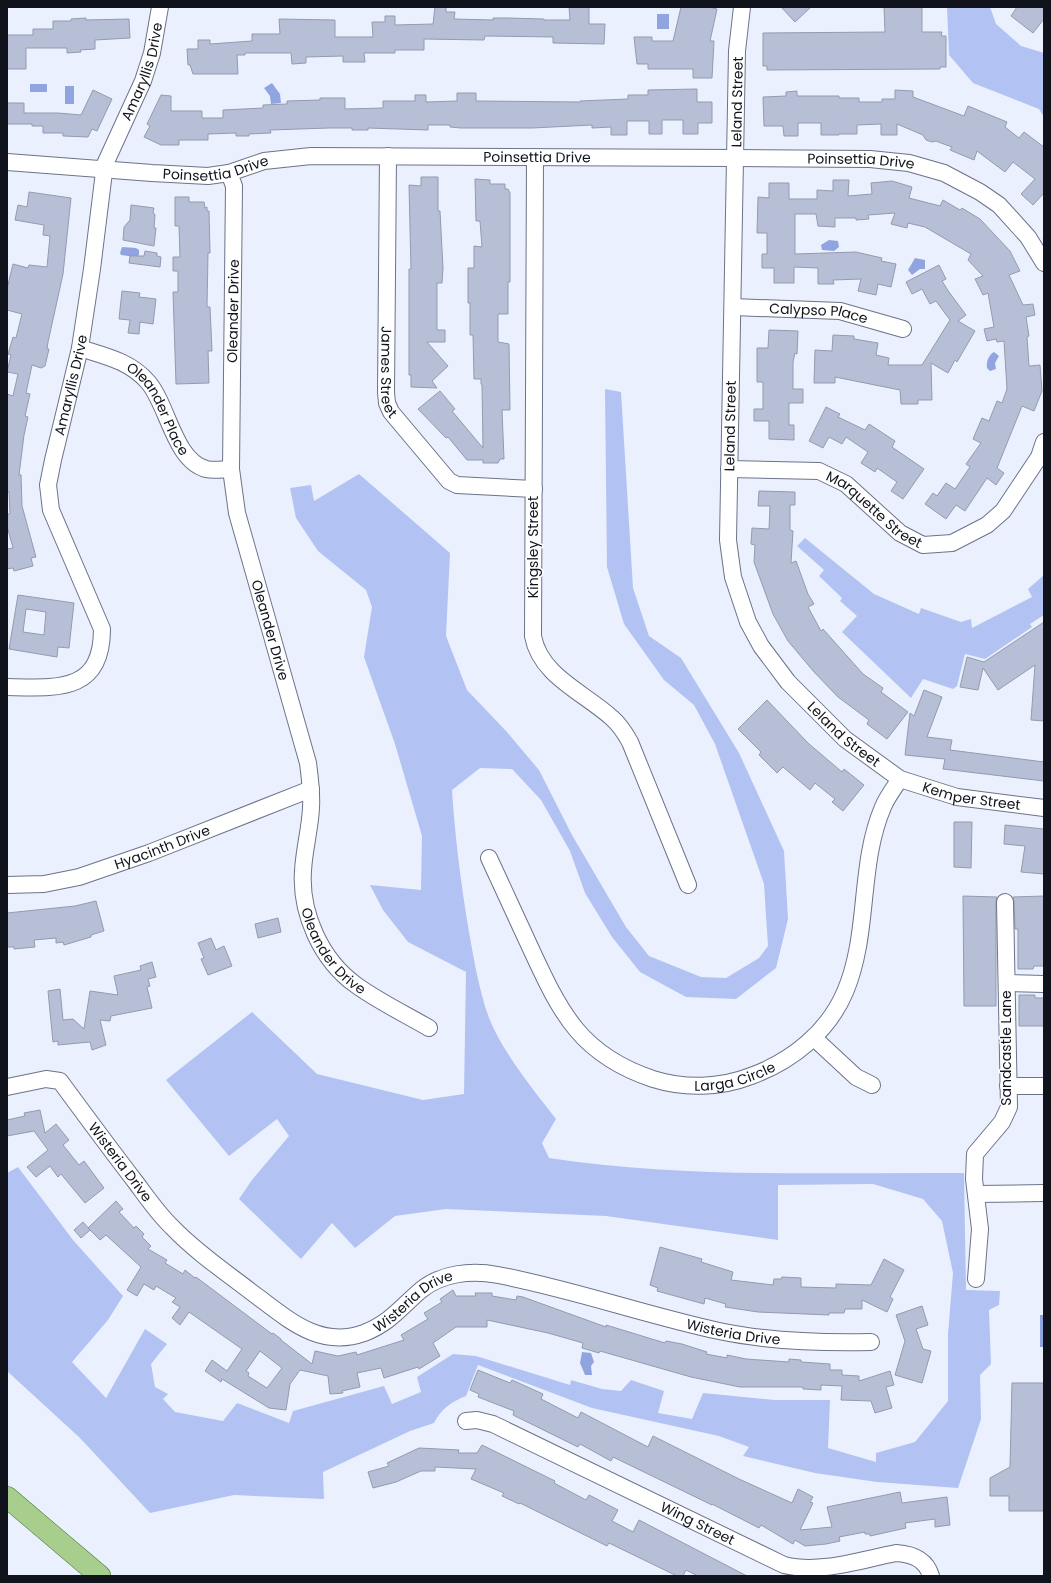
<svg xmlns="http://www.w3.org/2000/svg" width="1051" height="1583" font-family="Poppins,sans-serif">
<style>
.green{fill:#b2c3f3}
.water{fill:#90a5df}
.building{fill:#b6bfd5;stroke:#929bb0;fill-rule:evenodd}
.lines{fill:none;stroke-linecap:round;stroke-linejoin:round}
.minor-casing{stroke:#6c7388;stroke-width:18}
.major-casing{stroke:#4c7734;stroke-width:22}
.minor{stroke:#fff;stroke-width:16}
.major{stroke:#a7ce8d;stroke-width:21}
.labels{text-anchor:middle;stroke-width:3;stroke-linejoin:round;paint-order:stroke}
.street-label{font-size:14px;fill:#10131b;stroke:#fff}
</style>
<rect width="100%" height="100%" fill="#eaf0fe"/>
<path class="green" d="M947,7H990L996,24L1021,46L1044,53V117L1039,109L973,83L949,55Z
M605,389L621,392L633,588L649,636L681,658L739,753L784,851L788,919L776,968L736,999L686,997L640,972L612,937L585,893L570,851L541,800L512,769L480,768L452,790C455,838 461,884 469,932C474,960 479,990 489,1018C503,1053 533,1089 556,1119L542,1143L549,1158C685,1179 827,1172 964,1173L966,1290L1000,1291L999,1305L989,1310L991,1364L980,1375L981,1419L958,1488L877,1482L815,1473L743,1456L749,1447L719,1436L592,1408L478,1365L466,1396C451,1402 442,1408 434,1423L410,1431L323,1472L324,1499L234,1495L150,1513L80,1438L7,1371V1173L18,1167L73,1240L123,1296L108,1320L72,1362L106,1398L145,1329L167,1344L151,1364L155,1387L168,1394L163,1399L175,1412L223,1421L237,1403L289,1423L293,1411L384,1386L392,1404L421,1392L417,1377L453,1354L476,1356L570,1385L571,1380L602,1389L621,1391L631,1380L664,1391L658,1413L692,1419L703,1393L774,1400H830L828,1448L876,1462V1453L915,1442L948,1401V1334L953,1273L942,1221L923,1199L873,1184L778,1185V1240L606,1216L446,1209L395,1216L355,1248L332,1223L301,1259L239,1199L252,1180L289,1136L277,1119L229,1156L166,1080L252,1012L317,1074L423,1100L464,1094L466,972L408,942L383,910L370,885L421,890L422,836L395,744L364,657L372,607L366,590L318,551L296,518L290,488L311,485L314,501L359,474L450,553L446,636L467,690L506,731L539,770L572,835L626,927L649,956L701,977L726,978L759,958L768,946L764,884L715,744L694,705L664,680L624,624L607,567Z
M805,538L874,594L919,614L921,608L961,622L971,619L972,628L1032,597L1028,589L1044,575V615L1030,624L1032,627L985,659L965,654L957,686L953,689L923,679L911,698L842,632L857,616L840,601L842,598L819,576L824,570L797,546Z"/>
<path class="water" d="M657,14H669V29H657Z
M272,83L280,94L281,103L271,104L270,96L264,88Z
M30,84H47V92H30Z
M65,86H74V104H65Z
M829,240L838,241L839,247L834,251L822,250L821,245Z
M122,247L136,248L139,250V255L136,257L121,255L120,253Z
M915,258L925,260V269H920L912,275L908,270Z
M994,352L999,356L995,363L996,369L990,371L987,368C986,361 989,355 994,352Z
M1040,1315H1044V1347H1040Z
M582,1352L591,1353L594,1362L591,1366L592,1375H585L580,1363Z"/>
<path class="building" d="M435,7H446V12H455L454,19L493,20V18H507L544,19V20H570L569,7H589V24H605L604,44L553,43V37L485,36L484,40L424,39V50H395V53H364L365,62H343V56L306,57V63L292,64L291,53H245V55H237L238,74H193L190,65H188L187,49H198V40H210V44L252,41V34H280L279,19L335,20V37H373L372,22H385V16H395V25L433,24Z
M681,7H709L717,9L710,41H714L712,78H693V69H648V64H637L634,37H652V41H673Z
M781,7H811L795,22Z
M884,7H922V32H942L941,36H946V67H940V69L767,70V66H763V33L885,32Z
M1017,7H1044V19L1033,33L1011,16Z
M86,18V20L129,19L130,38L95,40V49L80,50L81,52L67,53V48H26V69H7V35H33V29H53V21H71V19Z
M697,89V102H712V123H698V134H683V120H662V134H649V121H627V135H611V127L592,128V125L532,128H461L450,127V125H428V130L368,128V130H352V128H329L270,130L271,133L249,134V136H236V133L208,134V140H179V145H161L144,137L150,126L147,124L161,95L171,96V111H202V118H223V110L263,108V105L287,104V101L320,100V98H345V109L383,108V101H415V95H426V102L457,101V93H476V101L580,102V101L628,99V95H648V90Z
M93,90L112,99L97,131L92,129L88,137L63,136V133H43V126H32V124H7V103H24V113H58L81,115Z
M895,90L913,91V97L964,116L968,106L1007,122L1005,127L1019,138L1024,132L1044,147V193L1033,205L1021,194L1035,179L1013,162L1005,172L977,151L974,160L950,150L952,147L941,143L936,141L932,142L926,140L923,135L897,124V135H881V124L857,125V134H839V135H821V123H798V136H784L783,126H764L763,97L786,96V92L797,91V96H839V98H859V102H882V99H895Z
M421,177H438V211H440L443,268L442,283H437V330H445V342H427L448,366L432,381L437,388L411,387V375H409V269H411L409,185L421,186Z
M475,179L490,180V184H505V189H508L510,193V282H508V314H498V342L509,344L510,410H502L504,459H500L498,463H483V460H467L448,437L446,438L418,409L440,391L455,409L452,411L483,448L482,385L481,384V379H474L473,335H470V303H468V268H474V246L482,247L480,221H476Z
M833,180H849L848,196L872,194L871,183L892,181L912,187L909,198L940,206L943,200L960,210L962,208L980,219L1010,251L1020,271L1009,275L1023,305L1033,304L1035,315L1026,317L1029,336L1027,337L1029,366L1040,365L1042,391L1034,411L1022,406L997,468L1004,473L996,485L987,478L965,511L956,505L946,519L925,504L933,493L937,496L946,483L955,489L970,467L966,464L981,443L973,439L982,418L989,421L997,401L1002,403L1007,389L1004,341L997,342L996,339L987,341L984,329L994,327L988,293L983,295L975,279L983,276L968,260L971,254L925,227L908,223L907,228L891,224L895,213L868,215L869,219L856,220V218H835V227L818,226L816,214H795V254L856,252L882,258L881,261L896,264L891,287L878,284L876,295L858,291L861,279L833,280L834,284H818V268L794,267V283H774V268H762V254H767V233H757L758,197L769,198V183H789V199H817V190L833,191Z
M29,192L71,198L63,274L48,342L47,349H49L45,366L41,368L32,365L26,393L30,394L25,416L28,417L24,435L19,475H21L22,506L36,557L31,558L33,566L14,571L13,568L7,569V549L13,548L7,526V514H10L9,492H7V394L13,396L18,374L7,372L11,355L8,354L13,337L16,338L22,314L7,310V289L13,264L28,268L29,265L47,267L50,236L43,235L44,225L15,220L18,205L27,207Z
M175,197H189V202H204L205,208L207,207V211H209L210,253H208L207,307H210L212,351H208L209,383L176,384L173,292H178V271H173V257H180L179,226H175Z
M131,205L154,208L153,212L155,215L154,228H156L154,246L123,240L124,227L130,220Z
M145,251L157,253V256L161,257L160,267L129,263L130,256H144Z
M939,265L946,279L942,281L949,292L966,315L958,321L975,331L957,362L955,360L948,373L931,363L932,400H918V404H901L900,390L835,377V383H814L815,350L832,351L833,335L854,336V339L878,343L876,355L889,358L888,365H922L950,320L936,301L930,304L922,289L912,294L906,282Z
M122,291L140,293L139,297L156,299L153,324L140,322L139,334L128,333L130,320L119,319Z
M769,330L798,331L797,354L795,353L793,362V389H803V403H789V425H794V440L769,439V421H754V409H763V382H757V348H768Z
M826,407L840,414L838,417L865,430L869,424L895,441L892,447L924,469L903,499L891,491L897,482L877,468L875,472L861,463L868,452L846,437L842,444L829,437L823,448L809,441Z
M759,491L795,492V505H790V530L793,531L791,563L796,561L808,594L814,604L808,607L821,631L823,629L863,674L883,688L881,692L908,712L887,739L867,724L869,720L838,697L814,672L788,641L773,614L754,562L755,545L751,544L752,528L769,529L770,506H758Z
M18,595L74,603L69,648L58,647L57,657L9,649ZM26,609L46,612L44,635L23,632Z
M1044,622V721L1031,720L1035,665L998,690L983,668L978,690L960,687L967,657L984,662Z
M924,690L942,697L927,737L952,740L950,750L1044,762V781L943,769L945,759L905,755L910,713L914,716Z
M767,700L808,743L842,772L844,769L864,785L843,811L832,802L835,799L815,783L810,790L783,767L777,773L759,755L761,752L738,729Z
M954,822H972L971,868L954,867Z
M1005,825L1044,829V874L1021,872L1025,846L1004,844Z
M963,896L997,897L996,902V1006H964Z
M1044,896V966H1034L1033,969H1018V929H1015L1014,902L1013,897Z
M96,901L104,931L91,935V937L64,945L63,942L56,943V938L34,940L35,947L14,949V947H7V913L75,906Z
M278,918L281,932L258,938L255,924Z
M211,938L216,950L224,946L232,966L208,975L201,959L204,958L198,943Z
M152,962L156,977L148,979L150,986L147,987L152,1008L111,1016L110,1021L100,1020L106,1045L92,1050L90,1042L58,1045V1041L53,1042L48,991L60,989L63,1020L73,1019L84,1029L90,991L118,995L114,976L141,970L140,966Z
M1019,995H1035V998H1044V1026H1019Z
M40,1110L45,1133L56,1124L69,1140L63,1145L79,1165L84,1161L104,1188L85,1203L61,1174L58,1177L50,1166L36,1177L27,1167L48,1150L34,1131L7,1136V1120L25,1116L24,1113Z
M116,1201L123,1209L119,1212L134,1228L136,1226L144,1234L142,1237L151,1246L148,1249L167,1260L165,1263L183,1274L185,1270L195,1278L196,1277L272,1334L273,1333L281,1339V1340L312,1364L315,1351L338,1356L356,1352L357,1355L404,1340L401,1335L428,1319L424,1313L442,1302L440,1299L453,1290L456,1296H476L475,1293H492V1296L516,1300L517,1296L523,1297L606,1327V1325L665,1343L666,1341L682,1344L707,1352L706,1354L727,1358V1355L746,1359L789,1362V1359L801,1360V1362L830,1364V1370H842V1375L859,1376V1381L890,1371L894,1385L886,1387L892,1408L875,1413L871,1401L841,1400L842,1386L821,1385V1390L803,1389V1387H740L691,1377L600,1351L599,1353L582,1348L583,1343L548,1333L487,1320V1327H456L433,1343L440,1356L419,1369L418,1367L384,1378L381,1368L357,1373L360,1387L342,1391L343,1393L330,1394L328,1376L300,1370L290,1384L286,1410L269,1408L222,1379L221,1382L205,1371L212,1360L227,1371L242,1349L189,1312L180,1325L172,1318L180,1307L172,1302L176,1298L156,1286L154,1290L144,1284L137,1296L127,1290L141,1267L106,1235L100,1240L88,1228ZM260,1351L282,1368L267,1388L248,1376L249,1373L246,1371Z
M83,1222L90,1230L81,1238L74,1230Z
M660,1247L702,1259L701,1262L733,1272L731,1280L773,1285L774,1279H781L782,1277L801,1278V1287L836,1288V1284L871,1285L884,1259L904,1270L890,1297L893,1299L887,1312L862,1300V1309H845L844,1313H829V1315L758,1312L725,1307L726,1304L705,1298L704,1304L657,1291L658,1288L650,1285Z
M922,1306L928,1325L916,1329L923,1349L931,1351L922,1383L895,1375L905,1341L896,1315Z
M478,1370L510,1383L512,1380L543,1394L541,1399L578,1418L581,1412L648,1447L653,1436L739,1479L792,1503L798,1489L813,1497L810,1502L813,1503L800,1530L832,1527L827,1507L900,1492L902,1503L947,1497L950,1525L935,1527V1519L905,1523L906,1528L870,1536V1534H865V1532L839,1537L840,1541L826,1544L805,1546L795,1540L793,1544L761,1525L759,1528L712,1504V1505L613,1457L611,1461L580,1444L578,1447L513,1415L514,1411L478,1397L479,1394L470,1390Z
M1012,1383H1044V1511H1009V1496H990V1478L1010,1467Z
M482,1445L555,1481L554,1483L586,1500L589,1495L618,1510L612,1521L633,1532L639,1520L747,1576H698L686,1570L683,1576H677L609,1543L607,1546L520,1503L519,1504L502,1496L504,1493L471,1479L476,1469L435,1467V1471H421L396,1482L373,1488L368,1472L389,1466L387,1463L419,1448L459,1450L458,1453H477Z"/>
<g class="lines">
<g class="minor-casing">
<g id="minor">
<path id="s1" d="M742,7L737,51L728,540L733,577L748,622L761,646L788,682L845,739L900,779L957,797L1044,808"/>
<path id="s2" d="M388,156L386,392L387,403L391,412L449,481L457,485L534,489"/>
<path d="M535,157L533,636C540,676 585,693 612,718C620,725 625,733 630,742L688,885"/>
<path id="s3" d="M7,162L152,173L208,176L229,173L264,161L311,156L736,158L870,159L909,163L944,173L980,192L999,205L1028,237L1044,263"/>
<path id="s4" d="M229,173L234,186L231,469L237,513L308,763C310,778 312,793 311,808C310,829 304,850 303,871C300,913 321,960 356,985C378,1001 405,1014 429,1028"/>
<path id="s5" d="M733,307L840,311L903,329"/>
<path id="s6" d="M80,348C105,356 130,361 148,382C168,405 174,460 206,469C214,471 223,469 231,469"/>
<path id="s7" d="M729,469L819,471L846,484L900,533L923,545L952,543L987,525L1003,511L1039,457L1044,442"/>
<path id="s8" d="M7,687C57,688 102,693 102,629L51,510L48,485L53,460L80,348L92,269L105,164L143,81L152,53L160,7"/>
<path id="s9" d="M489,858C503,888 517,919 531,949C561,1014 581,1055 653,1079C685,1089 720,1088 751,1076C792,1061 828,1032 845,992C870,934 858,865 883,807C887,797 894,788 900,779"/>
<path id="s10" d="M7,885L44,884L79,877L149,853L311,789"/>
<path d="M1007,983L1044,984"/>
<path d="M814,1038L856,1077L872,1085"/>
<path d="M1008,1086H1044"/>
<path id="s11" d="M7,1087L46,1079L60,1081C85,1115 111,1150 137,1184C148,1199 159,1215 173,1228C197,1253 227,1273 254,1294C288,1319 319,1349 364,1333C390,1323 401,1307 421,1290C442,1273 471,1270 498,1275C572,1289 645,1315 719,1331C766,1341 823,1343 871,1342"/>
<path d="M976,1194L1044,1193"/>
<path d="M976,1279L980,1229L974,1179L975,1154L1002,1122L1009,1107L1005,902"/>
<path id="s12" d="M466,1421L477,1420L493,1424L784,1565C820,1574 860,1560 896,1553C912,1554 926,1559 931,1576"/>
</g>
</g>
<g class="major-casing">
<path id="major" d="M7,1497L100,1576"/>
</g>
<use href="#minor" class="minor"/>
<use href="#major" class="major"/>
</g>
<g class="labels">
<g class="street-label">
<text dy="5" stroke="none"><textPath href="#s8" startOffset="713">Amaryllis Drive</textPath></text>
<text transform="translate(737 102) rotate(-89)" y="5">Leland Street</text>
<text dy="5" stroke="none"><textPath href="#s3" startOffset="533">Poinsettia Drive</textPath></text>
<text dy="5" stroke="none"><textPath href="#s3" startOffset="857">Poinsettia Drive</textPath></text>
<text dy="5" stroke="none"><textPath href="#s3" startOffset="210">Poinsettia Drive</textPath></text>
<text transform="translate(233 311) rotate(-89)" y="5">Oleander Drive</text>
<text dy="5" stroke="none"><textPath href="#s5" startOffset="86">Calypso Place</textPath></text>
<text dy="5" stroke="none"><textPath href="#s2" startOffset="216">James Street</textPath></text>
<text dy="5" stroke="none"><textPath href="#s8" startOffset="389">Amaryllis Drive</textPath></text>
<text dy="5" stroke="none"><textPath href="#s6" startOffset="105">Oleander Place</textPath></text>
<text transform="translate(730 426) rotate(-89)" y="5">Leland Street</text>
<text dy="5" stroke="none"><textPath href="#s7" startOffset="158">Marquette Street</textPath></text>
<text transform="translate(533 547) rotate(-90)" y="5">Kingsley Street</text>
<text dy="5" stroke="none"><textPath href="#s4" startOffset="463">Oleander Drive</textPath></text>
<text dy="5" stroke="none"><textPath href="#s1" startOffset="767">Leland Street</textPath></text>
<text dy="5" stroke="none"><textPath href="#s1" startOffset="913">Kemper Street</textPath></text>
<text dy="5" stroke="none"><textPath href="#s10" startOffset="161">Hyacinth Drive</textPath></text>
<text dy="5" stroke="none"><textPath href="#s4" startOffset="799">Oleander Drive</textPath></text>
<text transform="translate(1006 1048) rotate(-90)" y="5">Sandcastle Lane</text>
<text dy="5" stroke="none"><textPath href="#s9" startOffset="369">Larga Circle</textPath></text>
<text dy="5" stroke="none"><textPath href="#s11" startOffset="155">Wisteria Drive</textPath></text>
<text dy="5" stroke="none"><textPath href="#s11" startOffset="526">Wisteria Drive</textPath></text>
<text dy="5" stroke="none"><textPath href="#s11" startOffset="862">Wisteria Drive</textPath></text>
<text dy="5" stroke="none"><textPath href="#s12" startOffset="255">Wing Street</textPath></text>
</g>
</g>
<rect width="1051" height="1583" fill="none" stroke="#10131b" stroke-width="16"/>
</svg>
